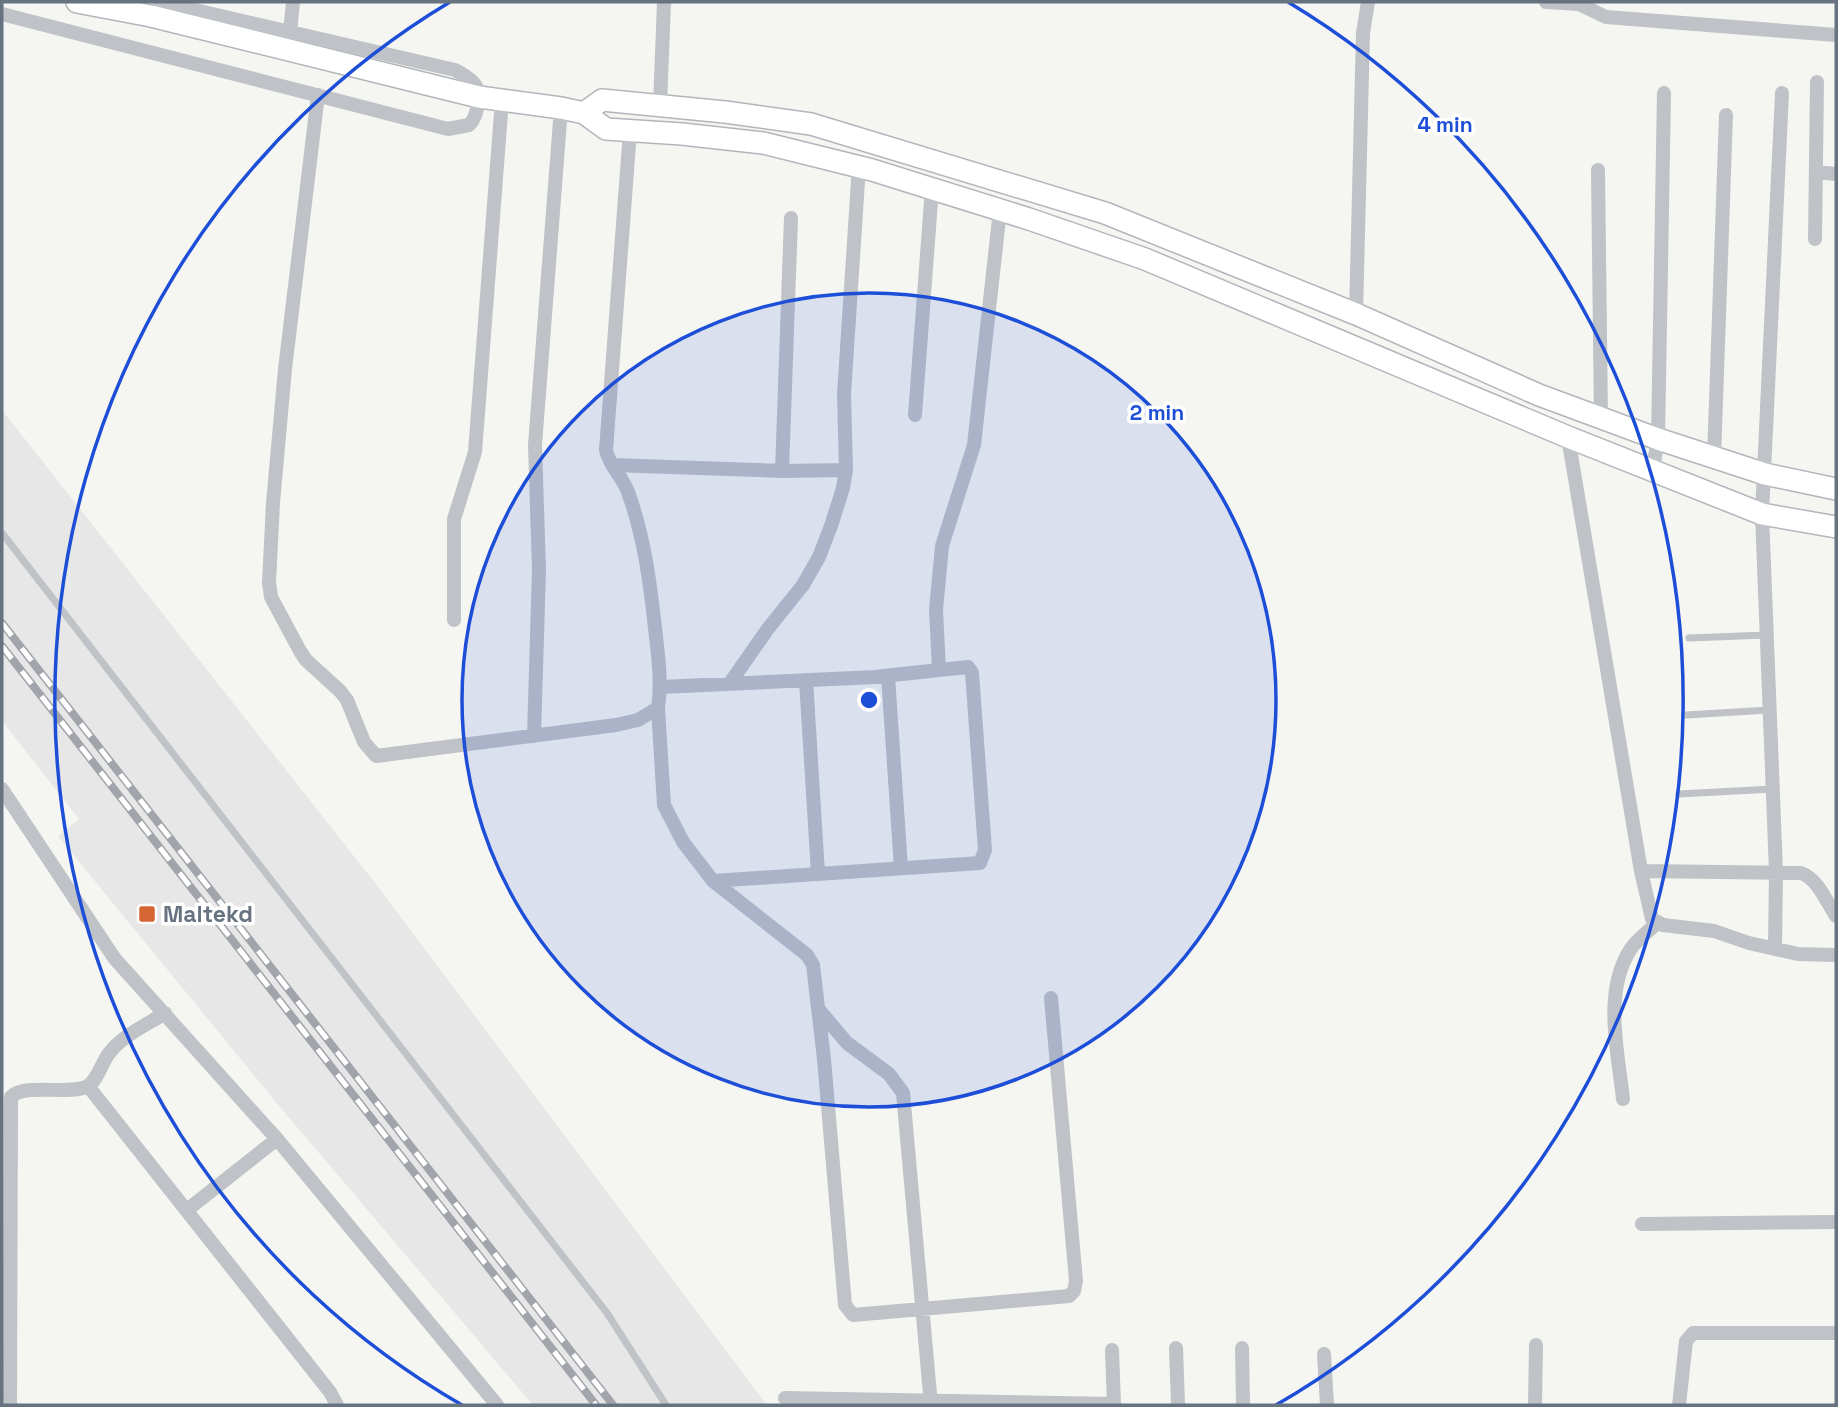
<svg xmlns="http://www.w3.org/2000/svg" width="1838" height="1407" font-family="'Space Grotesk',sans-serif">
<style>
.built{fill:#e6e7e6}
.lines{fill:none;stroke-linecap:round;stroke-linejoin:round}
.secondary-casing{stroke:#b2b6ba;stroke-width:24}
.service{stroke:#bfc2c6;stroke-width:7}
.minor{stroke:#bfc2c6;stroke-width:14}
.secondary{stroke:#fff;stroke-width:21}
.rail-casing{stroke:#a1a5ab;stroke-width:8}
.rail{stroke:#fff;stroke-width:5;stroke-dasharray:16;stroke-linecap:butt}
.ring{fill:none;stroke:#1d4ed8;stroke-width:3.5}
.poi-dot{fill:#d56633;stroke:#fff;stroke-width:2.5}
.labels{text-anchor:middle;stroke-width:7;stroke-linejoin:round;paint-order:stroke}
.poi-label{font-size:23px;font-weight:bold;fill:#677381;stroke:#fff;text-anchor:start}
.centre{fill:#1d4ed8;stroke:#fff;stroke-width:3.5}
.ring-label{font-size:21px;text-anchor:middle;font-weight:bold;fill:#1d4ed8;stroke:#fff;stroke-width:7;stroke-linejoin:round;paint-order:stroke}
</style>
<rect width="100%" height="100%" fill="#f5f5f2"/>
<path class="built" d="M2,410L379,888L767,1405H533L275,1101L58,836L79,819L2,721Z"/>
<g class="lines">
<g class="secondary-casing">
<path id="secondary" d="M77,2L151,16L479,97L561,108L584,113L606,129L682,134L763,143L872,170L1029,219L1145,259L1568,437L1762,514L1836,527
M584,113L602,100L725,112L811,124L1105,213L1356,314L1539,395L1658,439L1765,474L1836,489"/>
</g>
<path class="service" d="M2,533L607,1313L666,1405
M1689,638L1767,635
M1686,715L1769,710
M1679,794L1773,789"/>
<path class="minor" d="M1546,2L1579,4L1606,17L1836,35
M2,14L448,129L469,125C475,119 476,113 478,104C482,85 470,78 455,70L160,2
M290,32L293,2
M318,95L285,369L273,503L269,583L271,597L300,651L306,660L340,691L347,700L364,742L376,756L616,725L638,720L658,708C662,681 658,655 655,628C650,582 644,536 628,492C623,477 609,466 606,450L630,131
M660,106L664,2
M1598,170L1601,418
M1816,172L1836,174
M1815,239L1817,82
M1356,314L1363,33L1368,2
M915,415L932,188
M1568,437L1641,871L1652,919L1663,925L1714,931L1749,943L1798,954L1836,955
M1714,458L1726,115
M612,465L782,471L846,470
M1653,469L1658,439L1664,93
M782,471L791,218
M454,620V519L475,452L502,100
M888,676L901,868
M806,680L818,873
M730,683L767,630L803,585L819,557L831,526L843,488L846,470L844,394L859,166
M661,687L875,677L939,670L936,610L942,546L974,445L1000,210
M658,708L664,805L683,842L713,881L807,955L813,965L824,1059L845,1305L853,1315L1069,1296L1074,1291L1076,1281L1051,998
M534,736L539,570L535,445L561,108
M2,789L115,959L277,1139L497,1405
M1641,871L1801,873C1818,879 1826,901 1836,916
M713,881L980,863L985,850L972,673L968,667L939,670
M1775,948L1776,872L1762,514L1782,93
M820,1011L847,1043L889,1074L903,1093L931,1405
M88,1086L330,1392L337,1405
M1623,1099C1618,1052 1603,993 1630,950C1636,940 1648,932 1657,923
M187,1210L277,1139
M1642,1224L1836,1222
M1176,1348L1178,1405
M1242,1348L1243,1405
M1112,1350L1114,1405
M1324,1354L1327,1405
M785,1398L1114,1404
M10,1405L11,1097C24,1083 67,1095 86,1087C99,1081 101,1061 111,1051C124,1035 148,1024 165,1013
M1535,1405L1536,1345
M1679,1405L1686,1341L1693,1333H1836"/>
<use href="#secondary" class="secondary"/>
<g class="rail-casing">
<path id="rail" d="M2,623L613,1405
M2,646L596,1405"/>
</g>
<use href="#rail" class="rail"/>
</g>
<circle cx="869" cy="700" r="407" fill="#1d4ed8" fill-opacity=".12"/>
<g class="ring">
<circle cx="869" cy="700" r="407"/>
<path d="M462 1405A814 814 0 0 1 450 2M1288 2A814 814 0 0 1 1276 1405"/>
</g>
<rect class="poi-dot" x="138" y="905" width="18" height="18" rx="3.5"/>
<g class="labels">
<g class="poi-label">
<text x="163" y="922">Maltekd</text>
</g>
</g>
<circle cx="869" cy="700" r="10" class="centre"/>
<g class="ring-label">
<text x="1445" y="132">4 min</text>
<text x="1157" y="420">2 min</text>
</g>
<rect width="1838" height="1407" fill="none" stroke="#677381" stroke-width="7"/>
</svg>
